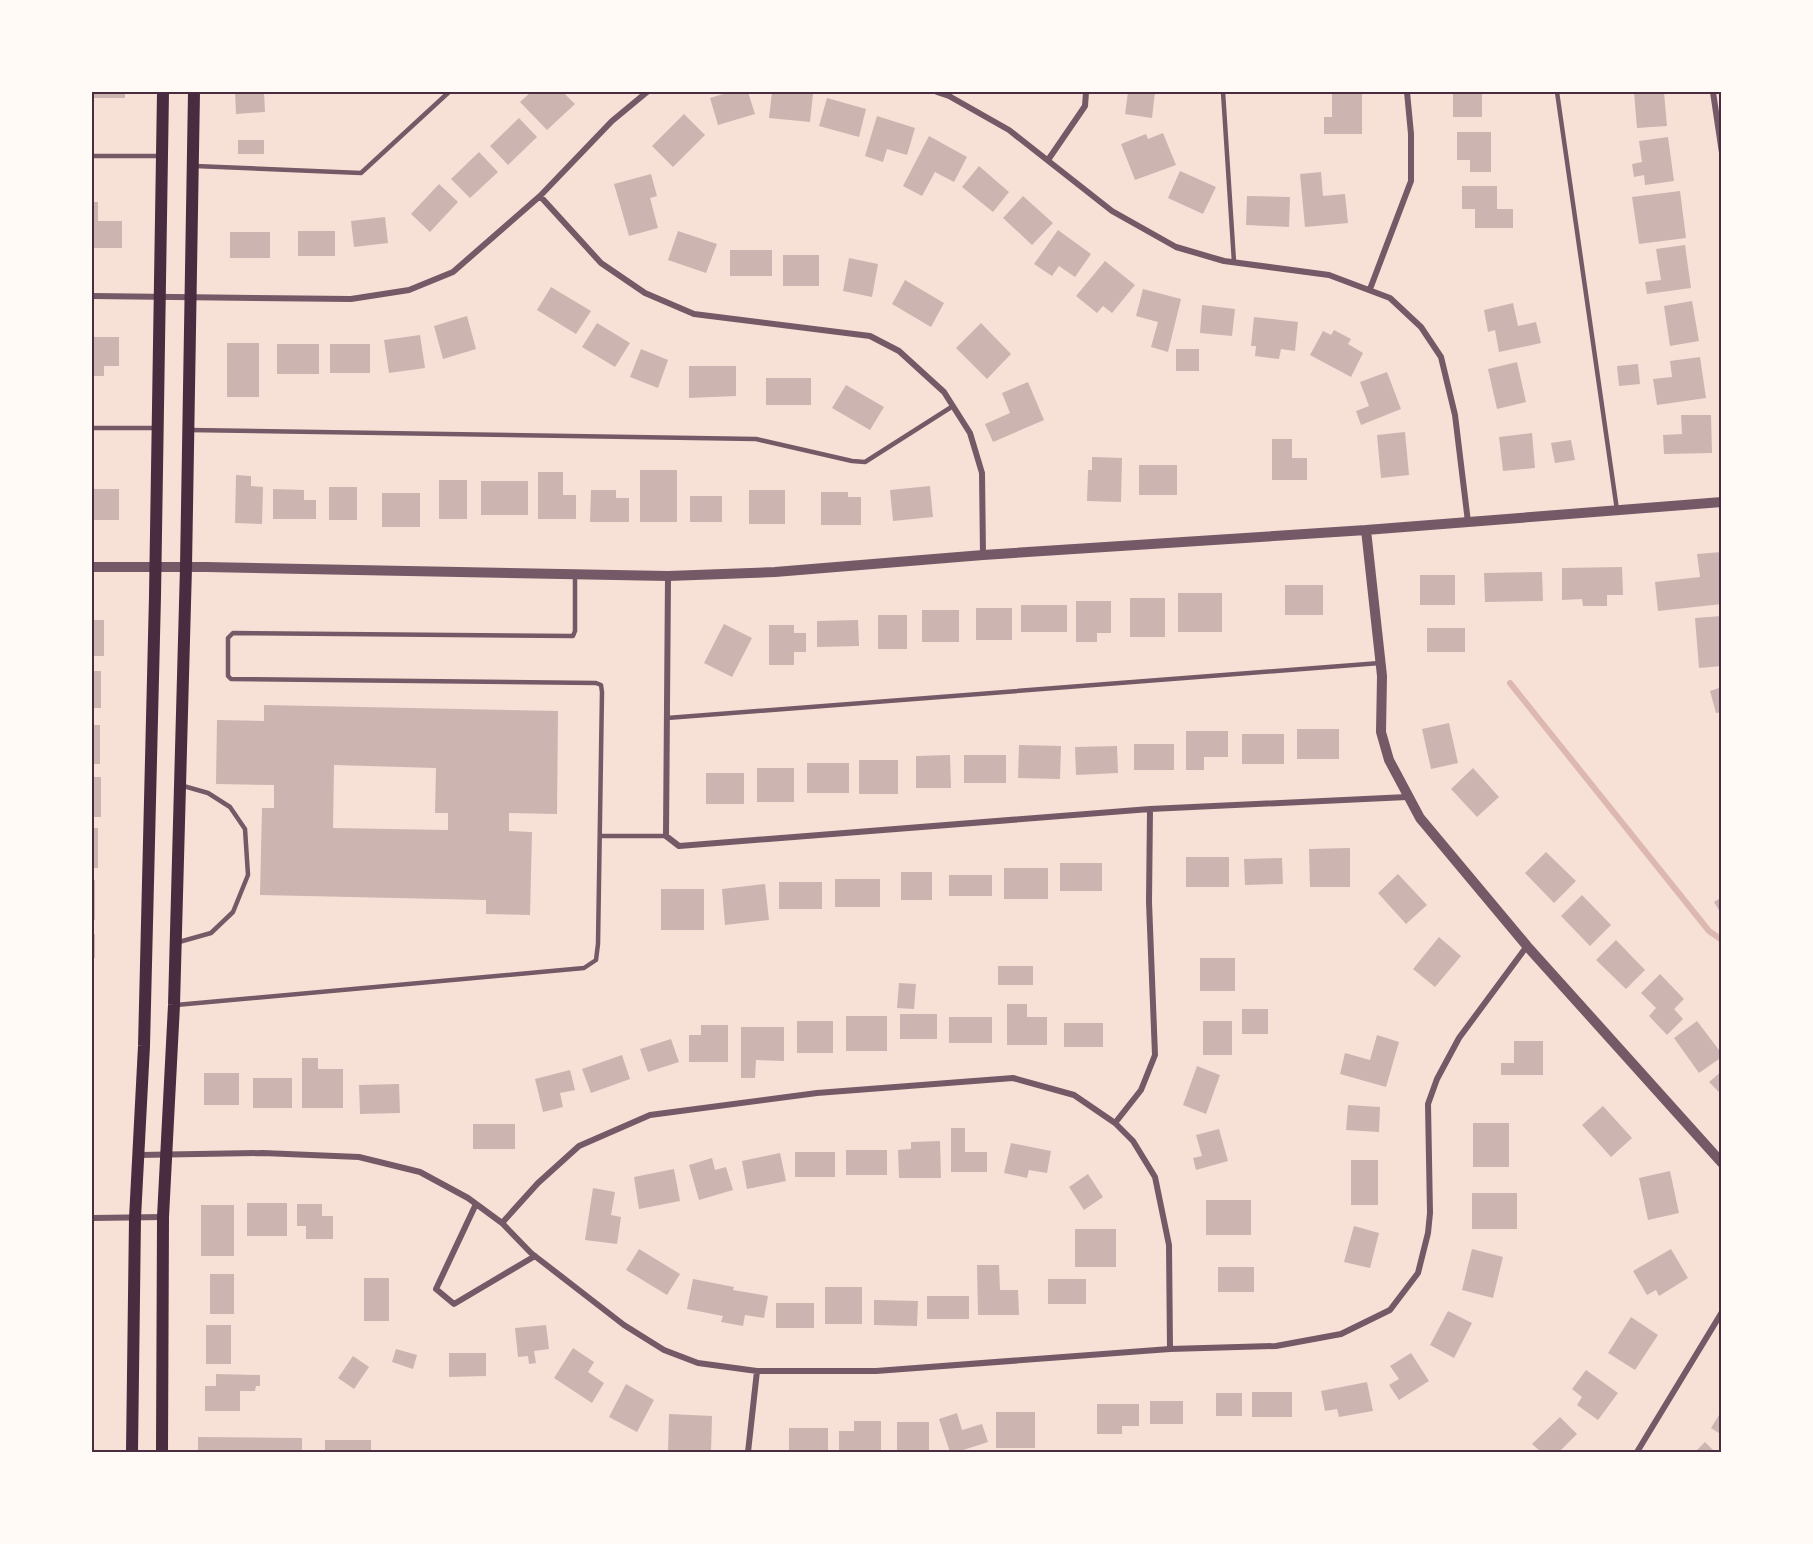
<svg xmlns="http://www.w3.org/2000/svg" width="1813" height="1544" font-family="'PT Sans Narrow',sans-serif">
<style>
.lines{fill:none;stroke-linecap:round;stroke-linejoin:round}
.stream{stroke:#dcb8b0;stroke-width:6}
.building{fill:#ccb4b1;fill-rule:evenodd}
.service{stroke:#755966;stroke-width:4.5}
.minor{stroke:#755966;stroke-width:6}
.tertiary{stroke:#755966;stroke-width:10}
.secondary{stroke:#4a2c40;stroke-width:12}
.neatline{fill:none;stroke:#4a2c40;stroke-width:2}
</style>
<rect width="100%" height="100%" fill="#f7e1d7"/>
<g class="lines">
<path class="stream" d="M1510,683L1709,931L1722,940"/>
</g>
<path class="building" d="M92,92H125V98H92Z
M235,92H264L265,112L236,114Z
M531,92H563L575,104L547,130L520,102Z
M730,92H748L755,114L718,125L710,98Z
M772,92L813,94L810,122L769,118Z
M1128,92H1155L1152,118L1125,114Z
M1332,92H1362V134H1324V117H1332Z
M1453,92H1482V117H1453Z
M1634,92H1664L1667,126L1637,128Z
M827,98L866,109L859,137L819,126Z
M684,114L705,135L673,167L652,146Z
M877,116L915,128L907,155L887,149L883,162L865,156Z
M519,118L537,137L508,165L490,146Z
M1457,132H1491V172H1470V160H1457Z
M1163,133L1176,165L1135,180L1121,144L1146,134L1148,139Z
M929,136L967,157L954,182L935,172L922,196L903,186Z
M1668,137L1674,181L1645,185L1644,175L1634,177L1632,164L1642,162L1639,141Z
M238,140H264V154H238Z
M479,152L498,172L470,198L451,179Z
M979,166L1009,192L993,212L962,187Z
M1180,171L1216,187L1203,214L1168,198Z
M1321,172L1323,196L1345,194L1348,223L1305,227L1300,174Z
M651,174L657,196L650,198L658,228L629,236L614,184Z
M439,184L458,202L430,232L411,214Z
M1462,186H1497V209H1513V228H1475V209H1462Z
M1680,191L1686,238L1639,244L1632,197Z
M1023,196L1053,223L1032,245L1003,218Z
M1247,196L1290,197L1289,227L1246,225Z
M92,202H98V221H122V248H92Z
M385,217L388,243L354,247L351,221Z
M1058,230L1091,254L1075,277L1059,266L1052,276L1034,264Z
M298,231H335V256H298Z
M678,231L717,244L706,273L668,260Z
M230,232H270V258H230Z
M1685,245L1691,288L1647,294L1645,282L1661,280L1656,249Z
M730,250H772V276H730Z
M783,255H819V286H783Z
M849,258L878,264L872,297L843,291Z
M1105,261L1135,285L1112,313L1103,306L1097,313L1076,296Z
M905,280L944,303L931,327L892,304Z
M551,287L591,311L576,334L537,310Z
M1143,289L1181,299L1168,352L1151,347L1158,322L1136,316Z
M1692,301L1699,341L1670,346L1664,306Z
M1513,303L1518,326L1536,322L1541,343L1499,352L1495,330L1488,332L1484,310Z
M1202,305L1235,309L1232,336L1200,333Z
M467,316L476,349L443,359L434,326Z
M1254,317L1298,322L1295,351L1281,349L1279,359L1255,356L1256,346H1251Z
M597,323L630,343L615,367L582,347Z
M981,323L1011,354L987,379L956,348Z
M1334,330L1351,339L1348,344L1363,353L1351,377L1310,355L1323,331L1331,335Z
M420,335L425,368L389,373L384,340Z
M92,337H119V366H104V376H92Z
M227,343H259V397H227Z
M277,344H319V374H277Z
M330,344H370V373H330Z
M641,349L668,360L658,388L630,377Z
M1176,349H1199V371H1176Z
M1700,357L1706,398L1657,405L1653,379L1672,377L1670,361Z
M1517,362L1526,402L1497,409L1488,369Z
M1638,364L1640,384L1619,386L1617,366Z
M689,366H736V396L689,398Z
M1387,372L1401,409L1361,425L1356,411L1369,406L1360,382Z
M766,378H811V405H766Z
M1028,382L1044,420L993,442L985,424L1010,413L1002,393Z
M846,385L884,407L870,430L832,408Z
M1681,415H1711L1712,453L1664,454L1663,435L1682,434Z
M1405,432L1409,475L1381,478L1377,435Z
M1532,433L1535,468L1503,471L1499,437Z
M1272,439H1292V458H1307V480H1272Z
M1571,440L1575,460L1555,463L1551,443Z
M1092,457L1122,458L1121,502L1087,501L1088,470H1092Z
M1139,465H1177V495H1139Z
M640,470H677V522H640Z
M538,472H563V495H576V519H538Z
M236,475L251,476V486L263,487L262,524L235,523Z
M439,480H467V519H439Z
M481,481H528V515H481Z
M930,486L933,517L893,521L890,490Z
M329,487H357V520H329Z
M92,489H119V520H92Z
M273,489L304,490V500H316V519H273Z
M591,490H616V498H629V522H590Z
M749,490H785V524H749Z
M821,492H848V497H861V525H821Z
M382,493H420V527H382Z
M690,496H722V522H690Z
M1722,552V604L1658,611L1655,582L1700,577L1697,554Z
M1622,567L1623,595H1607V606H1583L1582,599L1562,600V568Z
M1542,572L1543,601L1485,602L1484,573Z
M1420,575H1455V605H1420Z
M1285,585H1323V615H1285Z
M1178,593H1222V632H1178Z
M1130,598H1165V637H1130Z
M1076,601H1111V633H1097V642H1076Z
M1021,605H1067V632H1021Z
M976,608H1012V640H976Z
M922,610H959V642H922Z
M878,615H907V649H878Z
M1722,616V666L1699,668L1695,618Z
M92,620H104V656H92Z
M858,620L859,646L817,647V621Z
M724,624L752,638L732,677L704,663Z
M769,625H794V633H806V652H794V665H769Z
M1427,628H1465V652H1427Z
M92,671H101V708H92Z
M1722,687V712L1716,713L1710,691Z
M264,705L558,711L557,814L509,813V831L532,832L530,915L486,914V900L260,895L262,808H274V785L216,784L217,720L264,721ZM334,765L436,768L435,813H448V830L333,828Z
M1449,723L1458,763L1431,769L1422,729Z
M92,725H100V764H92Z
M1297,729H1339V759H1297Z
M1186,731H1228V757H1204V770H1186Z
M1242,734H1284V764H1242Z
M1134,744H1174V770H1134Z
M1019,745L1061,746L1060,779L1018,778Z
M1117,746L1118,773L1076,775L1075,747Z
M950,755L951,788H916V756Z
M964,755H1006V783H964Z
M859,760H898V794H859Z
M807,763H849V793H807Z
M757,768H794V802H757Z
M1473,768L1499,797L1477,817L1451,789Z
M706,773H744V804H706Z
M92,777H101V817H92Z
M92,828H98V868H92Z
M1350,848V887H1310L1309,849Z
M1546,852L1576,881L1554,903L1525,873Z
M1186,857H1229V887H1186Z
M1282,858L1283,884L1245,885L1244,859Z
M1060,863H1102V891H1060Z
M1004,868H1048V899H1004Z
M901,872H932V900H901Z
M1398,874L1427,905L1406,924L1378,893Z
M949,875H992V896H949Z
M835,879H880V907H835Z
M92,880H95V920H92Z
M779,882H822V909H779Z
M765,884L769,920L725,925L722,889Z
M661,889H704V930H661Z
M1582,895L1611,925L1590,946L1561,916Z
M1722,897V915L1714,902Z
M92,934H95V958H92Z
M1439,937L1461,956L1435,987L1413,969Z
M1616,940L1645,970L1626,989L1596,960Z
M1200,958H1235V991H1200Z
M998,966H1033V985H998Z
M1660,974L1684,999L1674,1009L1683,1019L1667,1035L1649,1016L1656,1008L1641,993Z
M899,983L916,984L914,1009L897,1008Z
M1007,1004H1027V1017H1047V1045H1007Z
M1242,1009H1268V1034H1242Z
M900,1014H937V1039H900Z
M846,1016H887V1051H846Z
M949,1017H992V1043H949Z
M797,1021H833V1053H797Z
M1203,1021H1232V1055H1203Z
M1697,1021L1722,1054V1057L1699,1073L1674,1038Z
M1064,1023H1103V1047H1064Z
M701,1025H728V1062H689V1035H701Z
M741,1027H784V1061L756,1060L755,1078H741Z
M1377,1035L1399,1042L1386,1087L1340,1074L1345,1053L1370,1060Z
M671,1039L679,1062L648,1072L640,1049Z
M1514,1041H1543V1075H1501V1063H1514Z
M622,1055L630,1079L591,1093L582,1069Z
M302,1058H318V1069H343V1108H302Z
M1197,1066L1220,1075L1206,1114L1183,1105Z
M570,1070L575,1090L560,1093L563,1107L543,1112L535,1079Z
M1722,1071V1095L1709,1082Z
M204,1073H239V1105H204Z
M253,1078H292V1108H253Z
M399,1084L400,1113L360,1114L359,1085Z
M1348,1105L1380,1107L1379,1132L1346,1130Z
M1603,1106L1632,1138L1611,1157L1582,1125Z
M1473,1123H1509V1167H1473Z
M473,1124H515V1149H473Z
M951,1128H965V1152H987V1172H951Z
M1219,1129L1228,1161L1196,1170L1193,1158L1202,1156L1196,1135Z
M940,1141L941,1178H899L898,1150L911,1149V1142Z
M1011,1143L1051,1151L1047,1173L1029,1170L1027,1178L1004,1173Z
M846,1150H887V1175H846Z
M795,1152H835V1177H795Z
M780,1153L786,1181L747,1189L742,1161Z
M712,1158L715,1170L726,1167L733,1190L699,1200L689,1165Z
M1351,1160H1378V1205H1351Z
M674,1169L680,1201L639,1209L634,1177Z
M1670,1171L1679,1213L1648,1220L1639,1178Z
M1088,1174L1103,1197L1084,1210L1069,1187Z
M593,1188L615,1192L611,1215L621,1217L617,1244L585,1240Z
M1472,1193H1517V1229H1472Z
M1206,1200H1251V1235H1206Z
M247,1203H287V1236H247Z
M297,1204H322V1216H333V1239H306V1226H297Z
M201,1205H234V1256H201Z
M1354,1226L1379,1233L1370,1268L1344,1262Z
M1075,1229H1116V1267H1075Z
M639,1249L680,1274L667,1295L626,1270Z
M1472,1249L1503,1257L1493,1298L1462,1290Z
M1671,1249L1688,1278L1659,1296L1656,1290L1647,1295L1633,1271Z
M977,1265H999L1000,1290H1018L1019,1315H978Z
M1218,1267H1254V1292H1218Z
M210,1274H234V1314H210Z
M364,1278H389V1321H364Z
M693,1279L734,1287L733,1290L768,1296L764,1318L745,1315L743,1326L721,1322L723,1316L687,1309Z
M1048,1279H1086V1304H1048Z
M825,1287H862V1324H825Z
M927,1296H969V1319H927Z
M874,1300L918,1301L917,1326L874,1325Z
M776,1303H814V1328H776Z
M1448,1311L1472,1323L1454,1358L1430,1345Z
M1631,1317L1658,1335L1635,1370L1608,1353Z
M206,1325H231V1364H206Z
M546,1325L549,1349L534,1351L536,1363L529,1364L528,1356L518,1357L515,1328Z
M573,1348L594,1362L588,1372L604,1383L592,1403L554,1378Z
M396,1349L417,1355L413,1369L392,1362Z
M449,1353H486V1376L449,1377Z
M1411,1353L1429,1381L1399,1400L1389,1385L1399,1379L1390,1366Z
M353,1356L369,1367L354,1389L338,1378Z
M1586,1370L1618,1393L1598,1420L1577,1405L1582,1397L1572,1389Z
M216,1374L260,1375V1386H256L255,1391H240V1411H205V1386H216Z
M1367,1382L1373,1411L1339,1417L1337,1409L1325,1411L1321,1391Z
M626,1384L654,1400L637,1432L609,1417Z
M1252,1392H1292V1417H1252Z
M1216,1393H1242V1416H1216Z
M1150,1401H1183V1424H1150Z
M1097,1404H1139V1426H1122V1434H1097Z
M1722,1410V1435L1711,1428Z
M996,1412H1035V1448H996Z
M957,1413L962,1430L982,1424L988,1442L957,1452H950L939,1419Z
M669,1414L712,1416L711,1452H668Z
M1560,1417L1577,1434L1559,1452H1541L1532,1444Z
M854,1421H881V1452H839V1431H854Z
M897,1422H929V1452H897Z
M789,1428H828V1452H789Z
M198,1437L302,1438V1452H198Z
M325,1440H371V1452H325Z
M1705,1442L1715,1452H1695Z"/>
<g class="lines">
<path class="service" d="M1223,92L1234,262
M1557,92L1617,510
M92,156H159
M195,166L361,173L449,92
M92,428H158
M189,430L756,439L852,461L865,462L953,406
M667,718L1380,663
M600,836H666
M179,942L211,933L233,912L248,875L245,829L230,807L208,793L180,785
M176,1005L584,968L596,960L598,944L602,692L601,685L596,683L231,679L228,676V638L233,633L573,636L575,631V575"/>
<path class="minor" d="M937,92L949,96L1009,130L1112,211L1176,247L1224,261L1329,275L1390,298L1421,327L1441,357L1455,415L1468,522
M1713,92L1722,153
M1048,160L1085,106L1086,92
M540,196L601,263L645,293L694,314L870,336L899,351L944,392L970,433L982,473L983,555
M1370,289L1411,181V134L1407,92
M92,296L351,299L409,290L453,272L540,196L612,121L647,92
M668,576L666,836L679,846L1150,809L1407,797
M1115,1123L1141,1090L1155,1055L1149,902L1150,809
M139,1155L263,1153L359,1157L420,1172L468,1198L502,1223L531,1253L624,1325L664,1350L698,1363L757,1371H876L1170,1349L1276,1346L1341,1334L1390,1310L1418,1273L1428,1233L1430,1213L1428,1104L1437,1079L1459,1038L1527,946
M476,1204L436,1289L454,1304L535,1256
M92,1218L163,1217
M502,1223L538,1183L579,1146L650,1115L817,1093L1013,1078L1074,1095L1115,1123L1133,1141L1155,1177L1169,1245L1170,1349
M748,1452L757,1371
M1637,1452L1722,1312"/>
<path class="tertiary" d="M1366,530L1382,676L1381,732L1389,760L1420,818L1527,946L1722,1163
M92,567H206L668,576L775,572L983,555L1366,530L1722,502"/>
<path class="secondary" d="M132,1452L135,1218L144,1046L155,596L163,92
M162,1452L163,1217L174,1005L186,567L194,92"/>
</g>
<rect width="1813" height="1544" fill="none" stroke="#fffaf5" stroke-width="186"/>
<rect x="93" y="93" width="1627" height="1358" class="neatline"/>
</svg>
